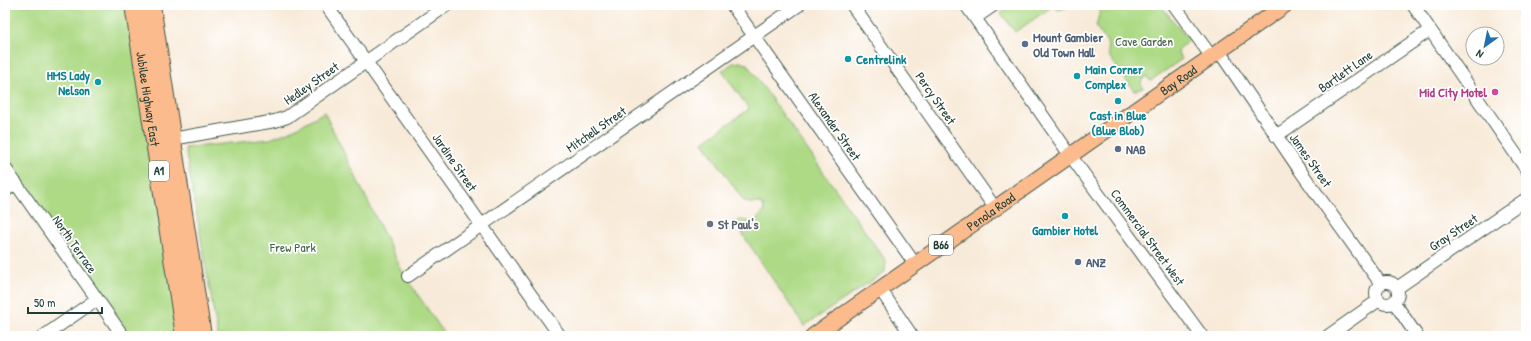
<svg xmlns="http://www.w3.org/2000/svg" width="1531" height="341" font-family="'Patrick Hand',sans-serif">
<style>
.green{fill:#aeda86;stroke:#668c5d}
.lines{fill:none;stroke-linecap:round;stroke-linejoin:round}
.minor-casing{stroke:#40574d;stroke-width:14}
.major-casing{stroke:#40574d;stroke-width:17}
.highway-casing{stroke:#40574d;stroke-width:20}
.minor{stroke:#fff;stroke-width:12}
.major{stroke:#fbbb8d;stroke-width:15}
.highway{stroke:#fbbb8d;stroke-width:18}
.service-dot{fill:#5c6f8a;stroke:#fff;stroke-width:1.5}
.culture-dot{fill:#0f9aa8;stroke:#fff;stroke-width:1.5}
.hotel-dot{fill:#d1479c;stroke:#fff;stroke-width:1.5}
.worship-dot{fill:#6b7280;stroke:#fff;stroke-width:1.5}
.labels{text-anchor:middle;stroke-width:3.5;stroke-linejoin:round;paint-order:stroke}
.shield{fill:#fff;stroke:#627771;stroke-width:1}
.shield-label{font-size:12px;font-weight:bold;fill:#1f3d34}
.service-label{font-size:13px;font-weight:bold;fill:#4e5e75;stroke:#fff;text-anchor:start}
.park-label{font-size:13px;fill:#436448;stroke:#fff}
.culture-label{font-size:13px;font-weight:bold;fill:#0d838f;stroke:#fff;text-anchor:start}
.street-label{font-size:13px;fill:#1f3d34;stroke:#fff}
.hotel-label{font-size:13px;font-weight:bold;fill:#b23c85;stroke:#fff;text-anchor:end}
.worship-label{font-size:13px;font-weight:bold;fill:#5b616d;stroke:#fff;text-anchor:start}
</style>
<rect width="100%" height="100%" fill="#fff"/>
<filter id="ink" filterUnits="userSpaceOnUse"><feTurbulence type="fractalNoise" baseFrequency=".025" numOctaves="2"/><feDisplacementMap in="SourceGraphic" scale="8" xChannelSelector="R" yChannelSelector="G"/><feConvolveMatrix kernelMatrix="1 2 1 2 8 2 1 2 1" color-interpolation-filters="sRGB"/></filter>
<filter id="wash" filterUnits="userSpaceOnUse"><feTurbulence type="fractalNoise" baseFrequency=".012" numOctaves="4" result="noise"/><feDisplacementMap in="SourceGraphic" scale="16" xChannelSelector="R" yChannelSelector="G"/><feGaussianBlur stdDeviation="0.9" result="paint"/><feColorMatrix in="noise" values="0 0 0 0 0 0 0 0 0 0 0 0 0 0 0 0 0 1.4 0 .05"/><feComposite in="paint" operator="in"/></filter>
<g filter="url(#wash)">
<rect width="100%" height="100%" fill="#f8ead8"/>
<path class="green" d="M5,5H127L180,336H129L5,161Z
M1012,5H1076L1058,10L1053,6L1015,32L1001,13Z
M1097,5H1160L1189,40L1179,49L1178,53L1182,59L1150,81L1147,77L1143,78L1141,83L1143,88L1134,91L1109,56L1107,42L1096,27L1101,7Z
M740,62L747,64L886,261L885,272L804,326L735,223L740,220L754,222L764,212V207L760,203H748L743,200L703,142L749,109L722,71L733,63Z
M324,112L403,273L446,336H218L185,148L270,139L293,130Z"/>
</g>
<g filter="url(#ink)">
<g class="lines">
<g class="minor-casing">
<path id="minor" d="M326,5L560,336
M732,5L915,264
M852,5L995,208
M966,5L1070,155L1202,336
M1174,5L1211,56
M1413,5L1526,169
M975,18L994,5
M1219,51L1299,169L1381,284
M1276,136L1430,30
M172,139L275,121L287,117L447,5
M5,168L123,336
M5,191L16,183
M408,276L799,5
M1376 293a11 11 0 1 1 22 0a11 11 0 1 1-22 0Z
M1397,288L1526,199
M880,289L912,336
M1394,302L1417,336
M44,336L97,299
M1328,336L1379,300"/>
</g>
<g class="major-casing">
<g id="major">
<path id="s1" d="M813,336L1285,5"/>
</g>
</g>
<g class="highway-casing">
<g id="highway">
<path id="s2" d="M134,5L185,336"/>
<path d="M151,5L202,336"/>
</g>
</g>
<use href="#minor" class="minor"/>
<use href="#major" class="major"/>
<use href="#highway" class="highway"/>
</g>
</g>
<g class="service-dot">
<circle cx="1025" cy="44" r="4"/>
<circle cx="1118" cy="149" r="4"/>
<circle cx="1078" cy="262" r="4"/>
</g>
<g class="culture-dot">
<circle cx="848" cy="59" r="4"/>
<circle cx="1077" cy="76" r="4"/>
<circle cx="98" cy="82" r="4"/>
<circle cx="1118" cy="101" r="4"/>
<circle cx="1065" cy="216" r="4"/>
</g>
<circle class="hotel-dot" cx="1495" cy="92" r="4"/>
<circle class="worship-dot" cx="710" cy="224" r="4"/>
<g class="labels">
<g class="shield">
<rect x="149" y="161" width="20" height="20" rx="3"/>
<rect x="929" y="235" width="24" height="20" rx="3"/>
</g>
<g class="shield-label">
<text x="159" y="175">A1</text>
<text x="941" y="249">B66</text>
</g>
<g class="service-label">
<text x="1033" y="42">Mount Gambier<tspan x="1033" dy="15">Old Town Hall</tspan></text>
<text x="1126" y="154">NAB</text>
<text x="1086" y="267">ANZ</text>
</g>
<g class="park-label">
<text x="1144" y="46">Cave Garden</text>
<text x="293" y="252">Frew Park</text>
</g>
<g class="culture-label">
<text x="856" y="64">Centrelink</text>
<text x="1085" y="74">Main Corner<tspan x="1085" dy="15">Complex</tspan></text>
<text x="90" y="80" text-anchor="end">HMS Lady<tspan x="90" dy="15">Nelson</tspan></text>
<text x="1118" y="120" text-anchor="middle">Cast in Blue<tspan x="1118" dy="15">(Blue Blob)</tspan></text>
<text x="1065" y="235" text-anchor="middle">Gambier Hotel</text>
</g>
<g class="street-label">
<text transform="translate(1345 71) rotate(-35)" y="5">Bartlett Lane</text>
<text dy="5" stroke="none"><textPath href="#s1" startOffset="446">Bay Road</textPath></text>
<text transform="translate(311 83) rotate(-35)" y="5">Hedley Street</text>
<text transform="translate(936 98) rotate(55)" y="5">Percy Street</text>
<text dy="5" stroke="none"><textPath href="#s2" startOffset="95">Jubilee Highway East</textPath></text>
<text transform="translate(835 126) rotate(55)" y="5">Alexander Street</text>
<text transform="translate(596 129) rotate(-35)" y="5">Mitchell Street</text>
<text transform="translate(1311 160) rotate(55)" y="5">James Street</text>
<text transform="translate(455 162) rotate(55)" y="5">Jardine Street</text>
<text dy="5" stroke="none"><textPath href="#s1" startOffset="217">Penola Road</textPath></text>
<text transform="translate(1453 232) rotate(-34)" y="5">Gray Street</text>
<text transform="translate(1148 237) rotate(54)" y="5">Commercial Street West</text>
<text transform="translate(75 244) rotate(55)" y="5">North Terrace</text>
</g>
<g class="hotel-label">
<text x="1487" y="97">Mid City Motel</text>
</g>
<g class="worship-label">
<text x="718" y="229">St Paul's</text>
</g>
</g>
<rect width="1531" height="341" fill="none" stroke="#fff" stroke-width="20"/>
<g transform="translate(1485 46) rotate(213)"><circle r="19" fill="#ffffff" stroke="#a5b1ae"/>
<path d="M0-3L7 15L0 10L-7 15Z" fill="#1f6fb2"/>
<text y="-6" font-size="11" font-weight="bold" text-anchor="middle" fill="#1f3d34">N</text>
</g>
<path d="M28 307v6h74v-6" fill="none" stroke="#1f3d34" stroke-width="2"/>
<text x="34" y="307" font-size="12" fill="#1f3d34" stroke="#ffffff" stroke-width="3" paint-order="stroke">50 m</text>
</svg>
